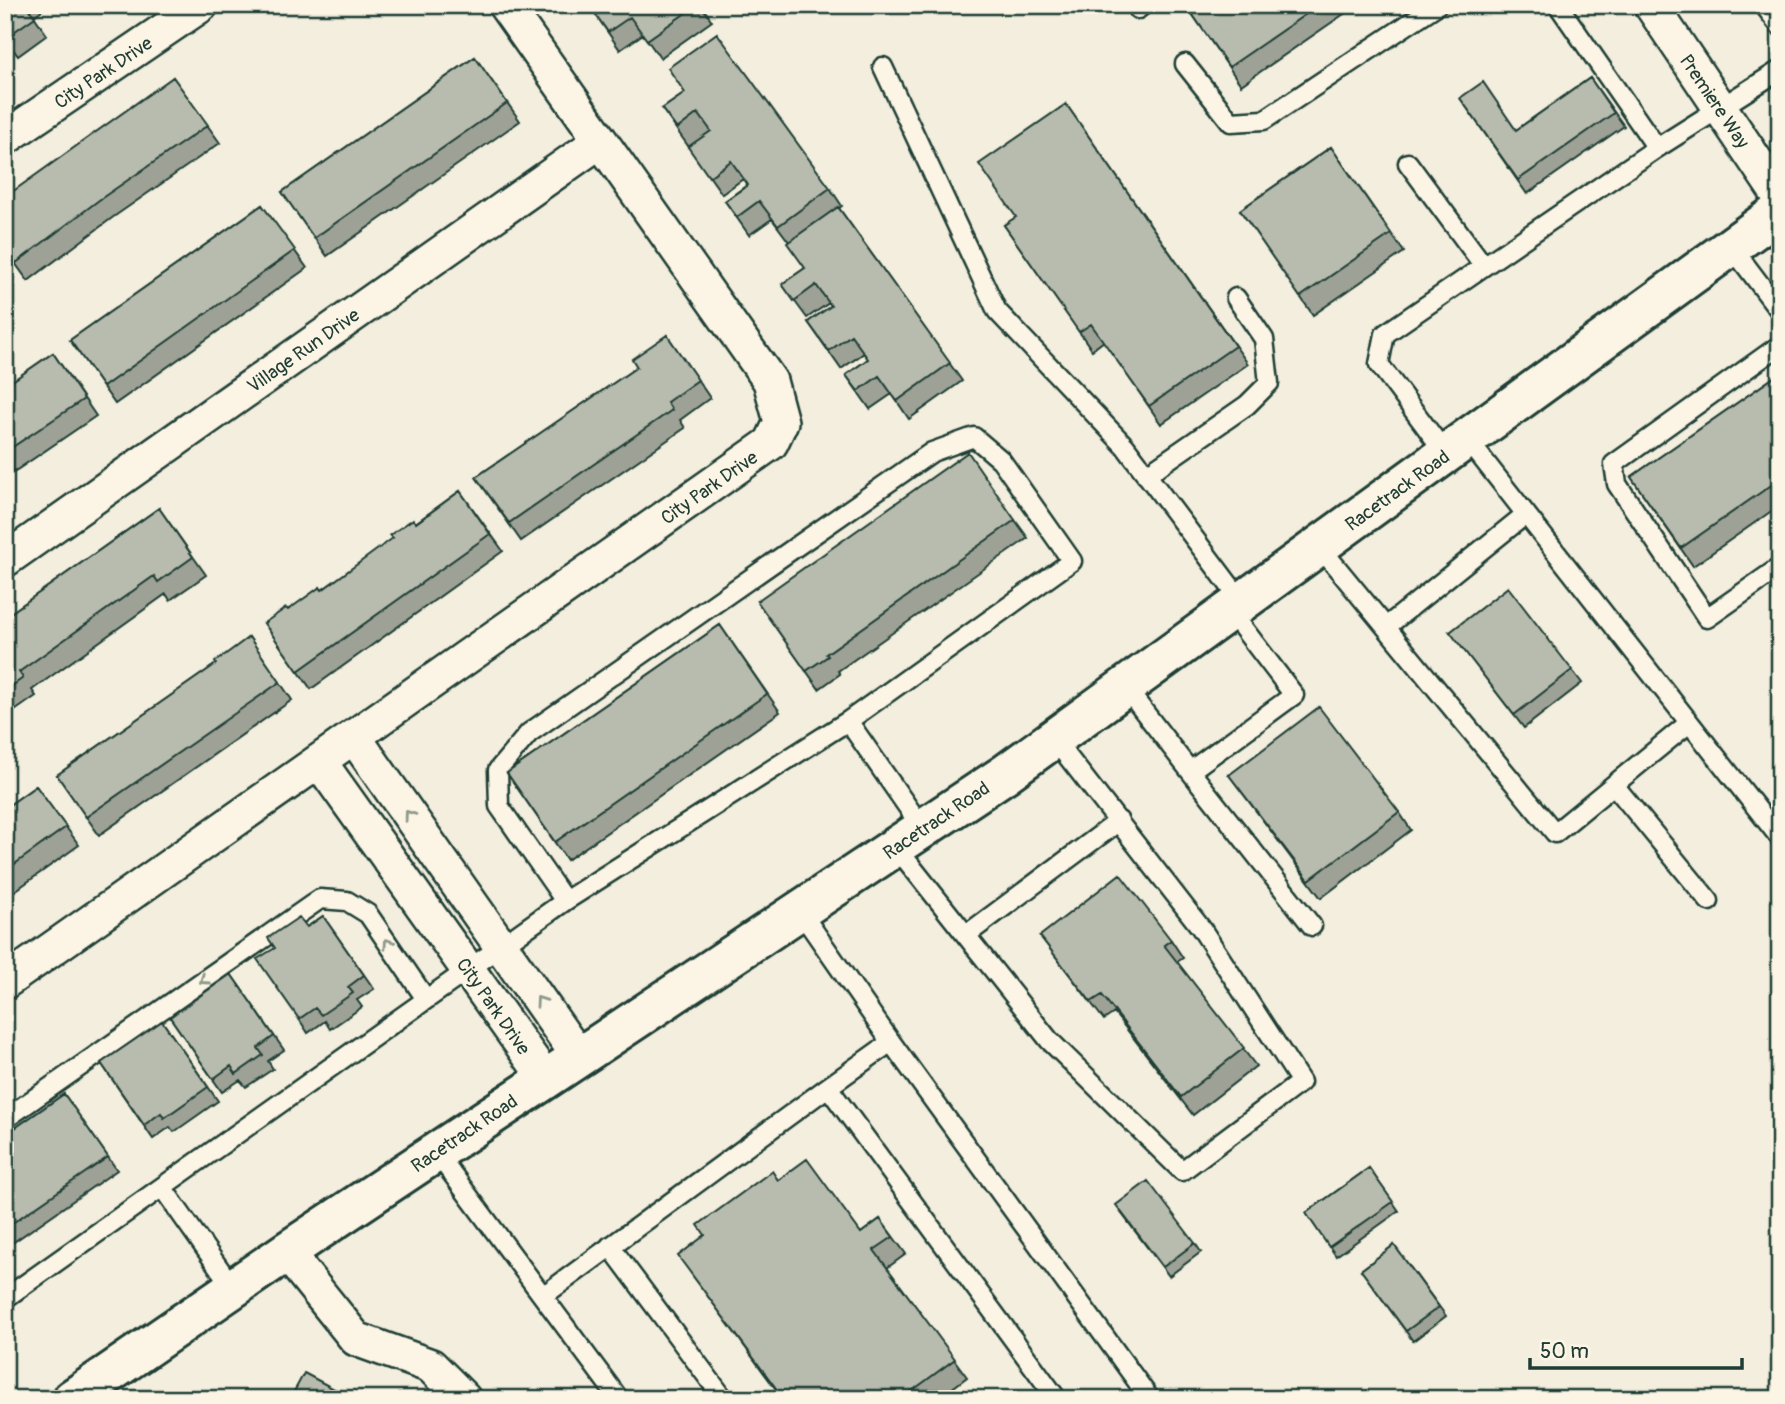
<svg xmlns="http://www.w3.org/2000/svg" width="1785" height="1404" font-family="Pangolin,sans-serif">
<style>
.lines{fill:none;stroke-linecap:round;stroke-linejoin:round}
.service-casing{stroke:#1f3d34;stroke-width:23}
.minor-casing{stroke:#1f3d34;stroke-width:38}
.tertiary-casing{stroke:#1f3d34;stroke-width:44}
.service{stroke:#fcf5e5;stroke-width:18}
.minor{stroke:#fcf5e5;stroke-width:33}
.tertiary{stroke:#fcf5e5;stroke-width:38}
.wall{fill:#9ea296;stroke:#1f3d34;stroke-width:2}
.building{fill:#b8bcae;stroke:#1f3d34;stroke-width:2}
.oneway{stroke:#8e998c}
.labels{text-anchor:middle;stroke-width:6;stroke-linejoin:round;paint-order:stroke}
.street-label{font-size:19px;fill:#1f3d34;stroke:#fcf5e5}
</style>
<rect width="100%" height="100%" fill="#f3eede"/>
<filter id="ink" filterUnits="userSpaceOnUse"><feTurbulence type="fractalNoise" baseFrequency=".0143" numOctaves="2"/><feDisplacementMap in="SourceGraphic" scale="14" xChannelSelector="R" yChannelSelector="G"/><feConvolveMatrix kernelMatrix="1 2 1 2 8 2 1 2 1" color-interpolation-filters="sRGB"/></filter>
<g filter="url(#ink)">
<g class="lines">
<g class="service-casing">
<path id="service" d="M1135,5L1138,9L1143,5
M1764,5L1780,26
M1185,64L1231,122L1264,120L1437,5
M883,67L997,311L1125,446L1242,602
M1657,148L1780,70
M1408,163L1484,266L1385,334L1379,364L1446,454
M1731,246L1780,311
M1484,266L1657,148L1558,5
M1780,345L1614,464L1617,484L1707,618L1780,567
M1467,439L1780,838
M1146,475L1247,405L1269,383L1264,339L1236,298
M1319,546L1555,833L1689,723
M1386,627L1526,514
M1125,687L1190,771L1294,695L1230,611
M848,721L565,901L499,806L498,770L529,733L932,452L974,437L1001,460L1072,561L848,721L923,829
M1190,771L1312,926
M1614,785L1709,901
M896,847L1049,1040L1182,1171L1301,1082L1201,928L1054,739
M800,911L891,1042L828,1087L1057,1399
M966,935L1119,821
M891,1042L1150,1399
M5,1119L320,899L347,901L368,914L426,999
M436,1152L619,1399
M162,1187L233,1288
M610,1246L724,1399
M5,1295L7,1297L565,901
M543,1296L828,1087"/>
</g>
<g class="minor-casing">
<path id="minor" d="M1651,5L1780,197
M5,138L201,5
M5,560L600,141
M354,737L579,1057
M319,761L546,1079
M5,982L771,443L781,422L770,381L505,5
M286,1252L356,1339L431,1366L464,1399"/>
</g>
<g class="tertiary-casing">
<path id="tertiary" d="M72,1399L286,1252L1005,774L1780,211"/>
</g>
<use href="#service" class="service"/>
<use href="#minor" class="minor"/>
<use href="#tertiary" class="tertiary"/>
</g>
<path class="wall" d="M5,5H49L34,16L47,35L18,56L5,38Z
M589,5H599L592,10Z
M610,5H701L712,21L660,58L643,34L620,50L596,15Z
M1186,5H1357L1241,85Z
M475,57L520,121L327,256L282,192Z
M173,77L220,143L112,218L28,281L5,249Z
M1590,78L1624,126L1527,194L1460,98L1516,130Z
M685,93L830,188L842,206L839,208L962,381L909,419L892,394L870,409L846,375L868,359L864,353L841,369L808,322L831,306L829,303L807,318L782,284L805,268L789,242L772,219L749,235L725,201L747,185L743,179L722,194L662,109Z
M1066,104L1248,364L1161,424L1104,341L1092,350L1004,225L1016,217Z
M1331,147L1404,252L1313,315L1240,210Z
M262,205L307,268L115,404L70,340Z
M667,335L710,398L680,420L685,428L521,541L476,477L637,367Z
M53,353L96,416L5,478V381L8,384Z
M1780,373V505L1693,566L1631,477Z
M460,491L503,551L311,689L264,623L322,590Z
M159,508L206,575L170,600L166,594L32,690L36,696L13,712L5,701V617Z
M1015,520L1028,538L838,671L840,674L819,689L757,601Z
M720,625L780,712L567,860L507,773Z
M1450,632L1572,670L1582,683L1524,728Z
M249,637L292,700L99,835L57,775L216,664Z
M1229,775L1399,812L1411,830L1321,898Z
M36,786L79,845L5,898V808Z
M323,916L374,989L357,1000L362,1007L330,1029L325,1021L308,1033L299,1019L307,927Z
M1040,936L1171,940L1183,958L1177,962L1256,1066L1193,1115L1114,1013L1104,1020Z
M231,974L284,1050L268,1061L273,1069L246,1087L240,1080L222,1092L170,1017Z
M162,1021L218,1101L174,1132L170,1127L153,1139L101,1063Z
M64,1094L117,1170L5,1248V1135Z
M1369,1168L1399,1211L1336,1256L1306,1213Z
M778,1180L861,1233L880,1219L906,1254L887,1268L967,1377L938,1399H783L691,1273Z
M1122,1214L1195,1243L1201,1252L1169,1276Z
M1394,1245L1446,1316L1413,1341L1361,1270Z"/>
<path class="building" d="M5,5H26L35,17L5,38Z
M610,5H697L647,40L630,17L608,32L596,15Z
M1186,5H1319L1229,67Z
M717,33L830,188L778,226L759,201L737,217L725,201L748,185L731,161L709,177L688,147L711,131L698,113L677,129L662,109L685,93L668,68Z
M475,57L507,103L314,238L282,192Z
M173,77L208,125L99,200L16,263L5,248V197Z
M1590,78L1614,113L1518,180L1460,98L1483,82L1516,130Z
M1066,104L1235,346L1149,406L1091,324L1079,332L1004,225L1016,217L979,164Z
M1331,147L1391,234L1300,297L1240,210Z
M262,205L295,250L103,387L70,340Z
M838,207L950,363L897,401L879,376L858,391L846,375L868,359L851,335L829,351L808,322L831,306L816,285L794,301L782,284L805,268L787,243Z
M667,335L698,380L667,402L672,410L509,523L476,477L637,367L632,359Z
M53,353L84,399L5,452V381L8,384Z
M1780,373V479L1681,548L1631,477Z
M968,452L1015,520L826,654L828,656L806,671L757,601Z
M460,491L490,534L298,671L264,623L286,608L288,610L320,587L322,590L393,538L390,535L413,519L416,523Z
M159,508L193,557L158,582L154,576L19,672L23,678L5,691V617Z
M1508,587L1572,670L1514,715L1450,632Z
M720,625L767,694L555,842L507,773Z
M249,637L280,682L86,817L57,775L216,664L215,662Z
M1319,707L1399,812L1309,880L1229,775Z
M36,786L66,827L5,871V808Z
M1120,874L1171,940L1164,945L1244,1048L1181,1097L1102,995L1091,1002L1040,936Z
M323,916L364,975L348,987L353,993L321,1015L315,1008L299,1019L257,959L275,948L268,938L299,917L307,927Z
M231,974L274,1036L258,1048L263,1055L236,1074L231,1066L213,1079L170,1017Z
M162,1021L208,1087L164,1118L161,1113L144,1125L101,1063Z
M64,1094L108,1157L5,1228V1135Z
M807,1159L861,1233L880,1219L893,1237L874,1250L955,1359L901,1399H784L678,1256L705,1235L698,1225L772,1171L778,1180Z
M1369,1168L1393,1202L1329,1247L1306,1213Z
M1148,1181L1195,1243L1163,1267L1116,1205Z
M1394,1245L1439,1307L1406,1331L1361,1270Z
M304,1373L353,1399H290Z"/>
<defs><path id="oneway-chevron" d="M-2-3.5L2.5 0L-2 3.5" fill="none" stroke-width="1.6" stroke-linecap="round" stroke-linejoin="round" transform="scale(1.75)"/></defs>
<g class="oneway">
<use href="#oneway-chevron" transform="translate(409 815) rotate(-125)"/>
<use href="#oneway-chevron" transform="translate(388 943) rotate(-124)"/>
<use href="#oneway-chevron" transform="translate(204 980) rotate(145)"/>
<use href="#oneway-chevron" transform="translate(540 1001) rotate(-125)"/>
</g>
</g>
<g class="labels">
<g class="street-label">
<text transform="translate(103 72) rotate(-34)" y="7">City Park Drive</text>
<text transform="translate(1715 101) rotate(56)" y="7">Premiere Way</text>
<text transform="translate(303 350) rotate(-35)" y="7">Village Run Drive</text>
<text transform="translate(709 487) rotate(-35)" y="7">City Park Drive</text>
<text transform="translate(1397 490) rotate(-36)" y="7">Racetrack Road</text>
<text transform="translate(936 820) rotate(-34)" y="7">Racetrack Road</text>
<text transform="translate(494 1006) rotate(55)" y="7">City Park Drive</text>
<text transform="translate(464 1133) rotate(-34)" y="7">Racetrack Road</text>
</g>
</g>
<rect width="1785" height="1404" fill="none" stroke="#fcf5e5" stroke-width="28"/>
<rect x="14" y="14" width="1757" height="1376" fill="none" stroke="#1f3d34" stroke-width="2.5" filter="url(#ink)"/>
<path d="M1530 1358v10h212v-10" fill="none" stroke="#1f3d34" stroke-width="3.5"/>
<text x="1540" y="1358" font-size="21" fill="#1f3d34" stroke="#fcf5e5" stroke-width="5" paint-order="stroke">50 m</text>
</svg>
